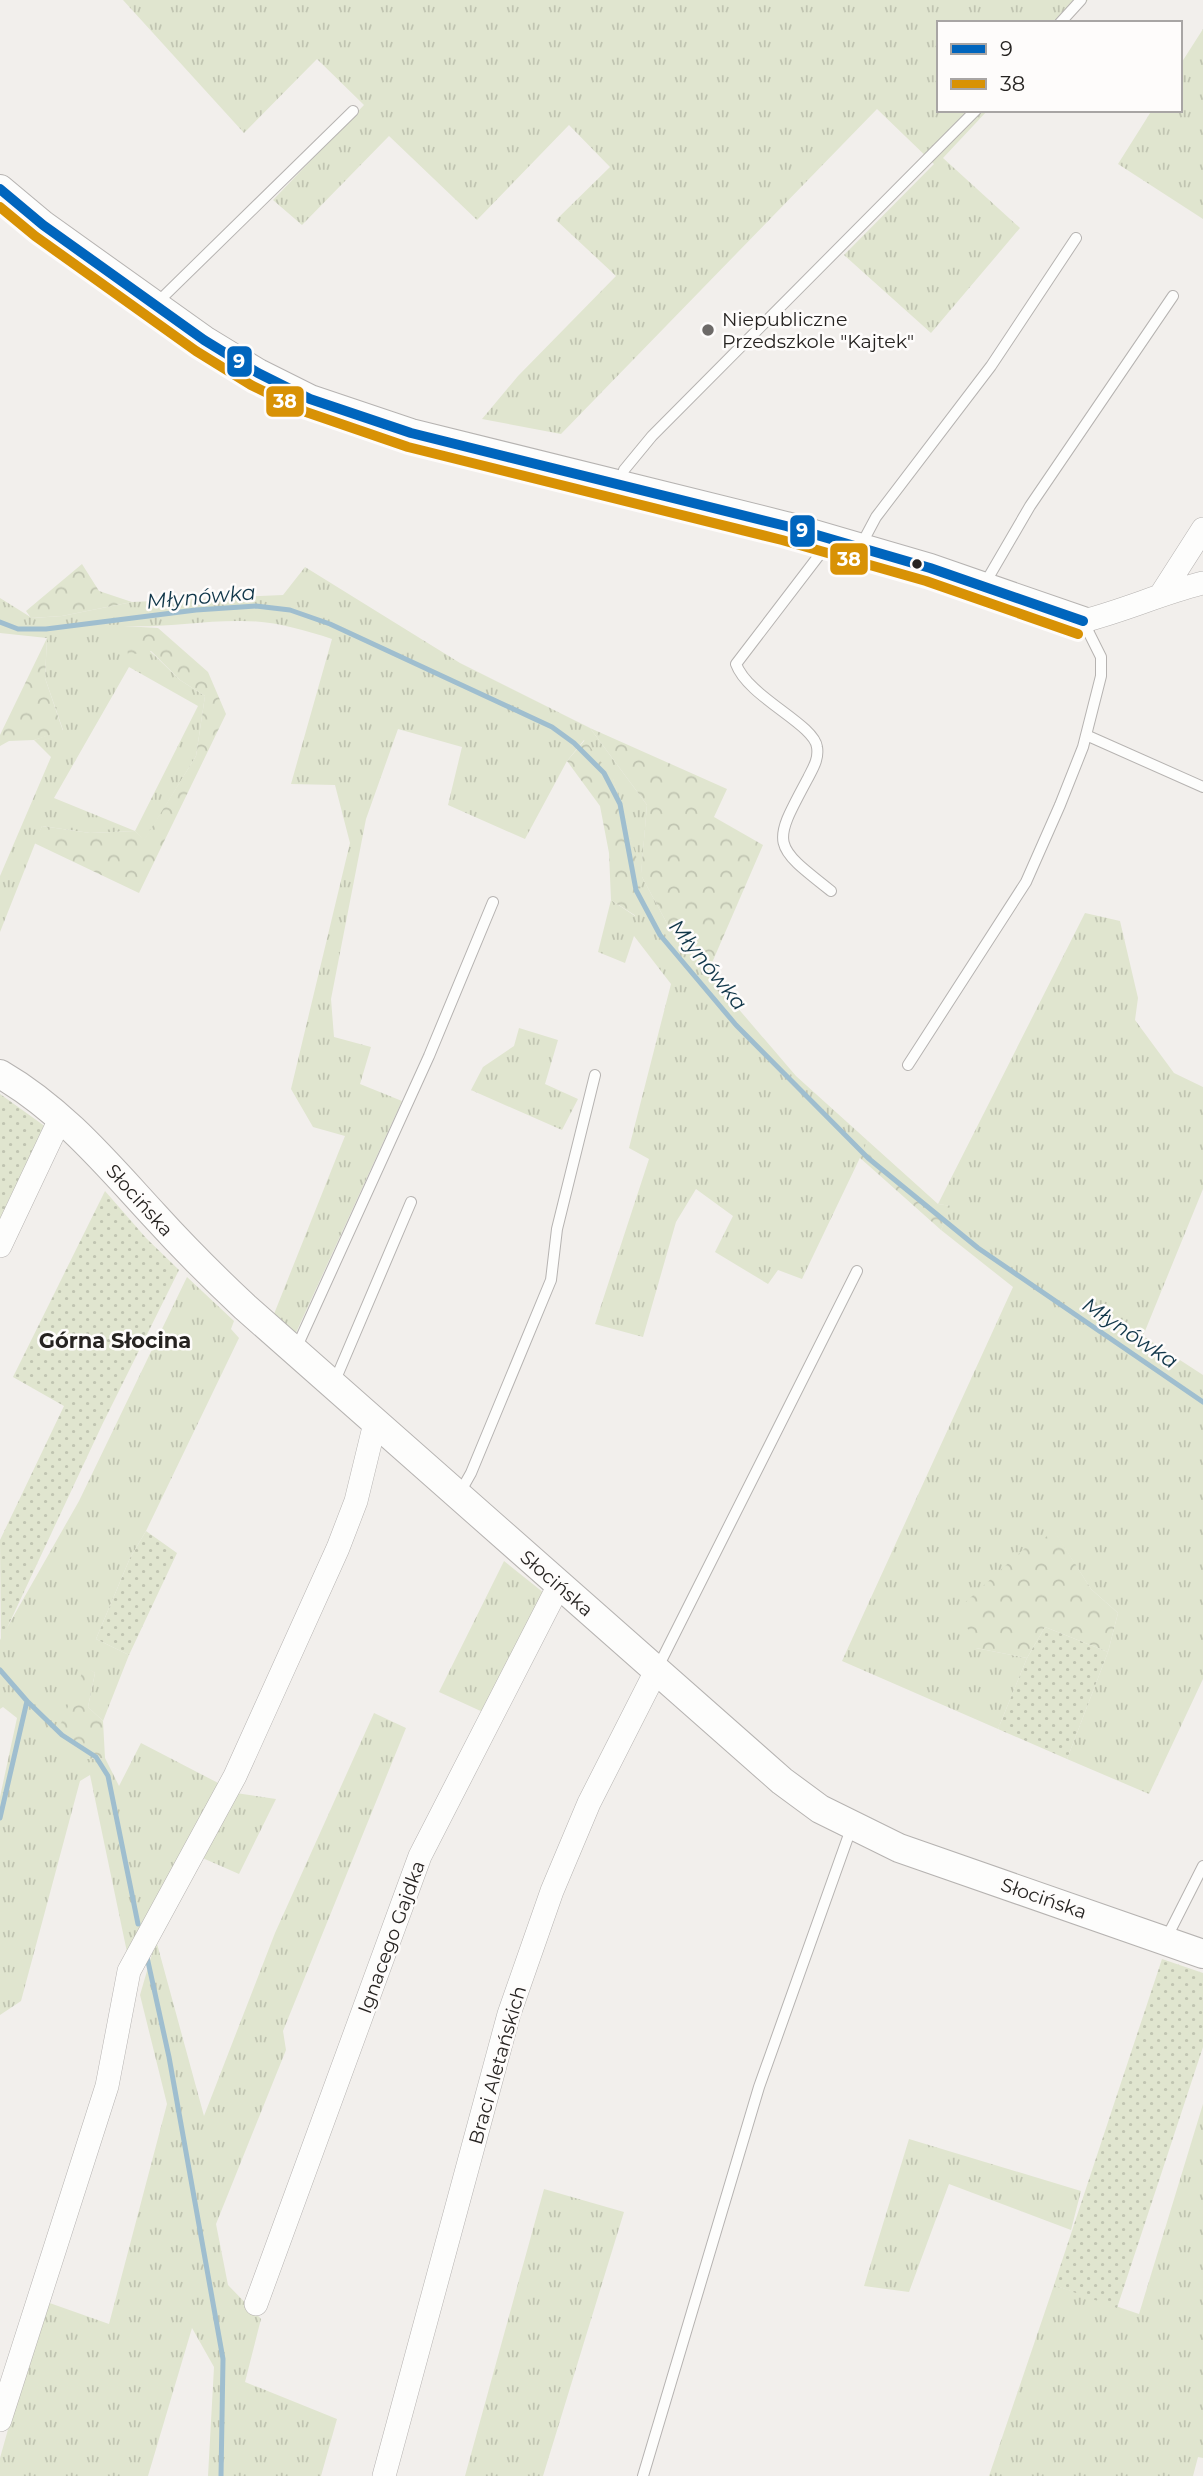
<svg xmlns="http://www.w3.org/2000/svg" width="1203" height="2476" font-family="Montserrat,sans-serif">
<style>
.grass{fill:url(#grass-tufts);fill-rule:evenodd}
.forest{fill:url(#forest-crowns)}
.garden{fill:url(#garden-dots)}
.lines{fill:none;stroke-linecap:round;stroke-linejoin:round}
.stream{stroke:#9fbecf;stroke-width:5}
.service-casing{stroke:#b6b3b1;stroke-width:12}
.minor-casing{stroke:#b6b3b1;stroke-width:24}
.tertiary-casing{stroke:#b6b3b1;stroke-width:30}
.service{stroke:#fdfdfc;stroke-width:10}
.minor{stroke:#fdfdfc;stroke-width:23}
.tertiary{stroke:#fdfdfc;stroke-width:28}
.bus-1-casing{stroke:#fefcfb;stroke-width:16}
.bus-2-casing{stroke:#fefcfb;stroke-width:16}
.bus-1{stroke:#0065bd;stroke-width:10}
.bus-2{stroke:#d89205;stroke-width:10}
.poi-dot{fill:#6d6a68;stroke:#fefcfb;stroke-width:2.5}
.bus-dot{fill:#262321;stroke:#fefcfb;stroke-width:2.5}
.labels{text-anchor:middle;stroke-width:5;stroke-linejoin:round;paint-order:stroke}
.poi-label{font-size:19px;fill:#262321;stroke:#fefcfb;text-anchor:start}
.street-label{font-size:19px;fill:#262321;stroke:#fefcfb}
.water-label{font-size:21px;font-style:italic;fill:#11374a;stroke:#fefcfb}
.neighbourhood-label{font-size:21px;font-weight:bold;fill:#262321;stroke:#fefcfb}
.line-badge{stroke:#fefcfb;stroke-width:2.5}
.badge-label{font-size:19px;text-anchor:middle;font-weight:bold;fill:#fff}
</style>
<defs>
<pattern id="grass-tufts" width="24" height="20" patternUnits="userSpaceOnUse" patternTransform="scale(1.75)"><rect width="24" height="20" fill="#e0e5cf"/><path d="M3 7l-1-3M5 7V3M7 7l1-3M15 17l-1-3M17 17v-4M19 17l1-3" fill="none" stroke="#c0c4b1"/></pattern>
<pattern id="forest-crowns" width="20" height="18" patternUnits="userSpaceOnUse" patternTransform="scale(1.75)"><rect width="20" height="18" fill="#e0e5cf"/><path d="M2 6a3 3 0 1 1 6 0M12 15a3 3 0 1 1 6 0" fill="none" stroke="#c0c4b1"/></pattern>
<pattern id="garden-dots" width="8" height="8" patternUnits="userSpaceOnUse" patternTransform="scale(1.75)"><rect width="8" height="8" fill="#e0e5cf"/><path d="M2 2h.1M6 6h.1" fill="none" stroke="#c0c4b1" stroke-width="1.8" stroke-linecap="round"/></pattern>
</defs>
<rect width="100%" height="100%" fill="#f2efec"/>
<path class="grass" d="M123,0H1088L1068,23H939V110H988L943,158L1020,228L931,333L844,255L934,164L877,109L561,434L482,419L518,376L616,276L556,220L610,167L569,125L477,220L389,136L302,225L273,200L364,105L317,59L244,133Z
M1203,29V219L1118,164L1152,110H1180V65Z
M305,567L460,663L590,728L647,805L641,875L670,929L796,1076L868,1141L802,1279L778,1270L768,1284L715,1252L733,1216L696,1189L676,1222L643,1337L595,1324L649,1159L629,1148L671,984L634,936L625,963L598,952L611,900L635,916L641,875L613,779L584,740L567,761L525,839L448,805L462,747L398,729L366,819L331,999L334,1037L371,1047L360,1084L402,1101L294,1337L272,1319L345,1136L313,1127L291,1089L350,843L335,785L291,784L332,639C301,629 270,620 237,621C199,621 162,628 124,626L180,680L205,696L196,756L144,841L135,831L90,833L42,826L0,932V876L51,757L34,740L63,730L45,678L47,638L0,633V598L32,618L62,616L132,602L283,595ZM129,667L198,706L135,831L54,798Z
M1085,913L1120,921L1138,998L1135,1020L1174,1073L1203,1087V1189L1143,1336L1203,1375V1679L1149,1794L1067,1759L1108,1652L1118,1613L1091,1589L1055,1533L976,1648L1027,1658L998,1729L842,1661L1013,1287L941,1230L951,1206L938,1204Z
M519,1028L558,1040L545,1084L578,1099L562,1130L471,1090L483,1067L514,1046Z
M187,1277L234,1321L231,1329L239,1338L146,1531L130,1558L96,1639L129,1655L103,1721L88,1707L95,1673L85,1667L87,1759L105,1758L119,1786L141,1743L222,1785L128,1957L90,1775L80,1781L21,2001L0,2015V1797L17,1718L3,1707L0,1709V1640L79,1501Z
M504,1561L544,1593L485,1713L439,1692Z
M374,1713L406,1728L283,2031L286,2050L216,2224L228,2285L261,2319L245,2382L337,2419L321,2476H208L214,2367L192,2328L148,2476H0V2458L44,2301L109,2324L167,2104L140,1995L156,1940L204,2116L275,1933Z
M236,1793L276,1799L239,1874L198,1856Z
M1203,2104V2458L1198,2457L1193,2476H989L1054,2285L1139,2314Z
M909,2139L1081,2191L1071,2230L949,2184L909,2292L864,2286Z
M544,2189L624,2212L543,2476H465Z"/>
<path class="forest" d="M82,564L99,591L132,602L62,616L31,618L26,611Z
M124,626L158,628L208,672L226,714L139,893L34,843L42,826L90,833L135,831L144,840L196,756L205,696L180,680L151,651L128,655Z
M47,638L45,678L63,731L34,740L9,741L0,746V735Z
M590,728L727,789L714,817L763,845L708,972L670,929L642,877L636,916L611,900L609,853L600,806L567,761L585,740L613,778L641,873L647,805Z
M868,1141L938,1204L952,1206L941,1230L859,1157Z
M1055,1532L1091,1589L1118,1613L1108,1652L1045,1627L1027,1658L976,1648L959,1608L1025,1548Z
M85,1666L95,1673L88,1707L103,1721L105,1758L87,1759L54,1740Z"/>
<path class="garden" d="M0,1094L46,1127L0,1228Z
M105,1191L146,1238L179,1270L102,1425L1,1641L0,1540L64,1406L13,1377Z
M146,1531L177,1553L129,1655L96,1639L130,1558Z
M1045,1627L1108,1652L1067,1759L998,1729L1027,1658Z
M1162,1959L1203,1973V2047L1117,2308L1054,2285Z"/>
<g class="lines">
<path class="stream" d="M0,622L18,629H46L196,610L256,606L290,610L330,624L552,727L574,743L604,773L620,804L636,890L660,935L736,1025L868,1158L978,1248L1203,1402
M0,1670L27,1701L0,1818
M27,1701L62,1735L96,1757L108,1776L138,1924
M147,1957L169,2057L223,2359L221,2476"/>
<g class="service-casing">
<path id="service" d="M1060,23L1081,0
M157,307L165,295L353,111
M621,484L624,470L652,436L976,110
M830,541L736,664C748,697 814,724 817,747C819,759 813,768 808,778C772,845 771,844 831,891
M860,547L876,517L991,366L1076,238
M984,585L1030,506L1173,296
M1086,735L1203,787
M908,1065L1026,882L1060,805L1083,747L1101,676V657L1083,621
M295,1351L429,1056L493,902
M334,1383L411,1202
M458,1496L471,1473L551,1280L557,1229L595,1075
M657,1669L857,1271
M1166,1939L1203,1866
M643,2476L759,2087L852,1826"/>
</g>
<g class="minor-casing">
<path id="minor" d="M1162,593L1203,529
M1083,621C1124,611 1162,593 1203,583
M0,1246L61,1117
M256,2304L420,1856L559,1585
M0,2420L107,2086L129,1971L235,1776L338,1548L356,1501L375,1423
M384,2476L509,2014L552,1891L589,1803L656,1671"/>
</g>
<g class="tertiary-casing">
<path id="tertiary" d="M0,189L43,225L204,340L258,373L310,399L411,433L786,526L930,568L1083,621
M0,1074C62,1110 106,1163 154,1215C183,1247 213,1277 245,1307L782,1781L820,1809L899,1848L1203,1954"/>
</g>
<use href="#service" class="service"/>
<use href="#minor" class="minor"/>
<use href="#tertiary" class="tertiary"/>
<g class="bus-1-casing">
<path id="bus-1" d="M0,189L43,225L204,340L258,373L310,399L411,433L786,526L930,568L1083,621"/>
</g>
<g class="bus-2-casing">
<path id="bus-2" d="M0,207L35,236L196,351L251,385L306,412L408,447L782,540L926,581L1078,634"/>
</g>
<use href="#bus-1" class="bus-1"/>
<use href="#bus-2" class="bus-2"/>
</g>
<circle class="poi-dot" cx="708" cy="330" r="7"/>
<circle class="bus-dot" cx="917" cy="564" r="6"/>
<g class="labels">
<g class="poi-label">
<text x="722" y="326">Niepubliczne<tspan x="722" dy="22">Przedszkole "Kajtek"</tspan></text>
</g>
<g class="street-label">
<text transform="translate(140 1200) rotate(48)" y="7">Słocińska</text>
<text transform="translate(557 1583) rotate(41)" y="7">Słocińska</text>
<text transform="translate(1044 1898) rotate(19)" y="7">Słocińska</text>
<text transform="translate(391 1937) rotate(-70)" y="7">Ignacego Gajdka</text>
<text transform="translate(497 2065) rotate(-74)" y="7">Braci Aletańskich</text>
</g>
<g class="water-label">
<text transform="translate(201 597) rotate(-5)" y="7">Młynówka</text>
<text transform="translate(708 965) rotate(51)" y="7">Młynówka</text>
<text transform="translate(1130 1333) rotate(34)" y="7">Młynówka</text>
</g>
<g class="neighbourhood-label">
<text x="115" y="1348">Górna Słocina</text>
</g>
</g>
<g class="line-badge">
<rect x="226" y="345" width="27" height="33" rx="7" fill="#0065bd"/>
<rect x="265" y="385" width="40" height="33" rx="7" fill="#d89205"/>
<rect x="789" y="514" width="27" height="34" rx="7" fill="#0065bd"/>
<rect x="829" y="542" width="40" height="34" rx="7" fill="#d89205"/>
</g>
<g class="badge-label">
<text x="239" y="368">9</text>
<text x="285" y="408">38</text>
<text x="802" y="537">9</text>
<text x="849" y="566">38</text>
</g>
<rect x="937" y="21" width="245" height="91" fill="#fefcfb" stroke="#a8a5a4" stroke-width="2"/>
<rect x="951" y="44" width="35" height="10" fill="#0065bd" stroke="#a8a5a4" stroke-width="2"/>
<text x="1000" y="56" font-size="21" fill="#262321">9</text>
<rect x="951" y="79" width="35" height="10" fill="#d89205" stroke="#a8a5a4" stroke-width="2"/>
<text x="1000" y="91" font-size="21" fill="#262321">38</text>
</svg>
